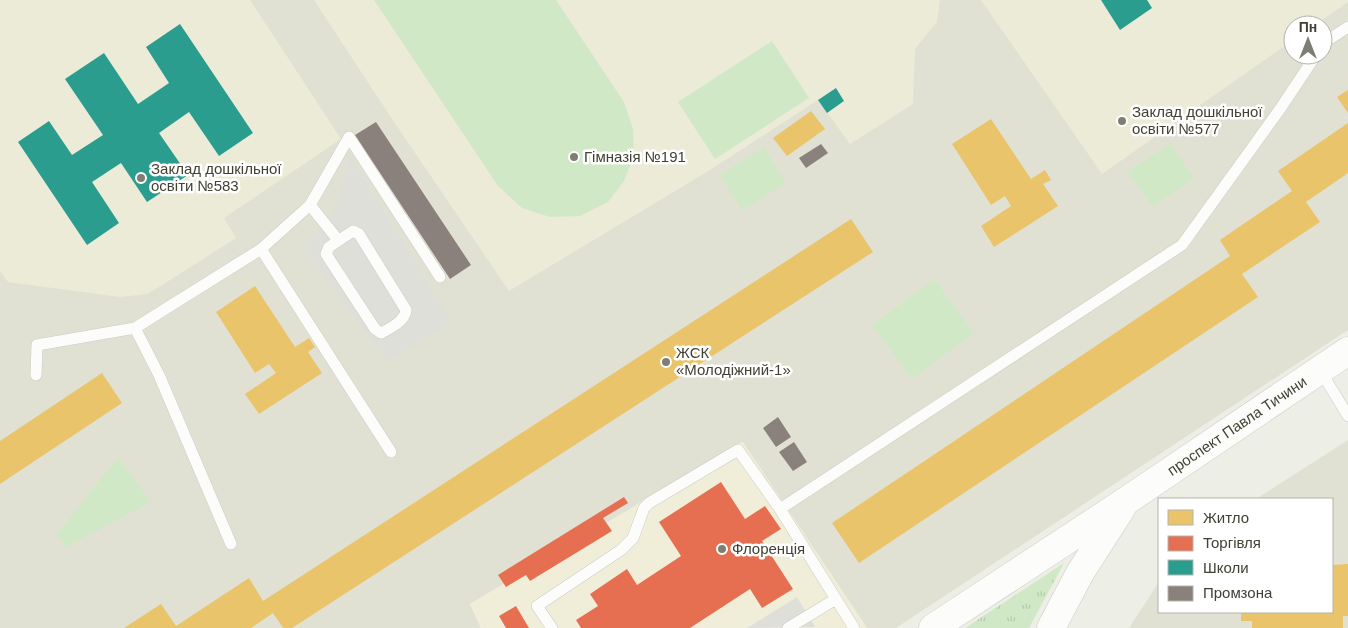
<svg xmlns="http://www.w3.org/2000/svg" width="1348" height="628" font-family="Arial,sans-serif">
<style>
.residential{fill:#e1e1d3;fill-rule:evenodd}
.commercial{fill:#f0eed8}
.education{fill:#ebebd8}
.grass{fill:url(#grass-tufts)}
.green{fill:#d1e8c6}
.parking{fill:#dfdfd9}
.homes{fill:#e9c46a}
.shops{fill:#e76f51}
.schools{fill:#2a9d8f}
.industry{fill:#8a817c}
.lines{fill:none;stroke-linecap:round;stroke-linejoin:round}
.service-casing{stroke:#cbcbc4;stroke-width:12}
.tertiary-casing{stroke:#cbcbc4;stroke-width:29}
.service{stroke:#fcfcfb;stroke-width:11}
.tertiary{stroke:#fcfcfb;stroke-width:28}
.poi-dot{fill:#7e7e72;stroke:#fff;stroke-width:2}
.labels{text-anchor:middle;stroke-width:5;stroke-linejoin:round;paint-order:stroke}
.poi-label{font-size:15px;fill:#424133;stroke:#fff;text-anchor:start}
.street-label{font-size:15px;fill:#424133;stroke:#fff}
</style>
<defs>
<pattern id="grass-tufts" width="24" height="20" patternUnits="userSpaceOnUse" patternTransform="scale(1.25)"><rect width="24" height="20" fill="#d1e8c6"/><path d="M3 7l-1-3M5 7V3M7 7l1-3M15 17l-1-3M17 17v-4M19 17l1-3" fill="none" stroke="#b5c8ab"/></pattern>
</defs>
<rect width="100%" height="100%" fill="#edeee6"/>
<path class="residential" d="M0,0H1348V330L896,628H867L742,442L470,604L481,628H0ZM1293,25H1323V55H1293Z
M1348,440V628H1129L1159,582V612H1332V499H1256Z"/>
<path class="commercial" d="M743,442L867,628H481L470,604Z"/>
<path class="education" d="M0,0H250L341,139L224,218L236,238L148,294L120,297L8,282L0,271Z
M314,0H940L937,22L915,49L913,104L850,144L818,100L705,173L509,291L392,119Z
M981,0H1348V2L1315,25H1293V40L1102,174Z"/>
<path class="grass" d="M1064,563L1029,628H965Z"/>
<path class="green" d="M374,0H556L624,102L633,129L634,156L624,181L608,202L580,216L550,217L522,208L498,186Z
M772,41L809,98L715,159L678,102Z
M1170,143L1194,178L1153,207L1128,172Z
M764,147L786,183L742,211L720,175Z
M934,279L974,333L912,379L872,325Z
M118,457L151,502L66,547L57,534Z"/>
<path class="parking" d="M349,154L452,322L387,363L302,247L332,216L345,175Z
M797,597L815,627L747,628Z"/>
<path class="homes" d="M1348,90V113L1337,97Z
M811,111L825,129L787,156L773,138Z
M991,119L1031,179L1045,170L1051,180L1043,184L1058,206L994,247L981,226L1011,206L1005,196L991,205L952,144Z
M1348,123V173L1306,202L1320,222L1242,274L1258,297L859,563L832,523L1230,256L1220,240L1292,191L1278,171Z
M851,219L873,252L292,628H283L273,613L251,628H124L161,604L176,626L249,578L263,601Z
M255,286L295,347L309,338L315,347L308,352L322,373L259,414L245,394L276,373L269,364L255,373L216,312Z
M102,373L122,403L0,484V441Z
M1348,564V616H1343V628H1252V621H1241V612H1332V565Z"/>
<path class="shops" d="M721,482L745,519L765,506L781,529L762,541L793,589L762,608L750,589L690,628H581L576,620L598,606L590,594L627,569L637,585L681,556L659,522Z
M624,497L628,503L603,518L612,531L530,581L526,575L506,587L498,575Z
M516,606L529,628H506L499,616Z"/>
<path class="schools" d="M1101,0H1147L1152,8L1120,30Z
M180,24L253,133L219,156L189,112L159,133L188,175L147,202L121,163L92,182L119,223L87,245L18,142L49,121L72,155L103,135L65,79L104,53L138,104L169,83L146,47Z
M836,88L844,101L827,113L818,100Z"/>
<path class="industry" d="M376,122L471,265L450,279L355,135Z
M821,144L828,153L806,168L799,158Z
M778,417L791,437L776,447L763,428Z
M794,442L807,462L793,471L779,452Z"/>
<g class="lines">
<g class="service-casing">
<path id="service" d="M1323,45L1325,42L1348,27
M310,205L338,240
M353,231L359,234L406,310C405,321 391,328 381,333L375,329L326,254L329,247Z
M261,249L391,452
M135,328L159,375L231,544
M1320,370L1348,416
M36,375L37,345L135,328L261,249L310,205L349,137L440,277
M780,509L1182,245L1280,109L1316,55
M552,628L537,606L621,550L633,538L644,508L649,503L738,450L780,509L854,628
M788,628L836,599"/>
</g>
<g class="tertiary-casing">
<g id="tertiary">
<path id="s1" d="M933,628L1126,501L1348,351"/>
<path d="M1051,628L1080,573L1121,509"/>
</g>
</g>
<use href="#service" class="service"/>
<use href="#tertiary" class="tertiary"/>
</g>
<g class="poi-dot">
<circle cx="1122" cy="121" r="5"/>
<circle cx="574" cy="157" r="5"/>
<circle cx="141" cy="178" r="5"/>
<circle cx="666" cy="362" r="5"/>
<circle cx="722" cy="549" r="5"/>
</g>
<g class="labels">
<g class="poi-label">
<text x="1132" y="117">Заклад дошкільної<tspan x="1132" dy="17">освіти №577</tspan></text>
<text x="584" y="162">Гімназія №191</text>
<text x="151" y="174">Заклад дошкільної<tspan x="151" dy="17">освіти №583</tspan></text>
<text x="676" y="358">ЖСК<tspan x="676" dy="17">«Молодіжний-1»</tspan></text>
<text x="732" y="554">Флоренція</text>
</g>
<g class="street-label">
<text dy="5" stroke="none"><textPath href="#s1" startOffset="365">проспект Павла Тичини</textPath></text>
</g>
</g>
<rect x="1158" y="498" width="175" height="115" fill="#ffffff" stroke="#b3b3ad"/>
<rect x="1168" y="510" width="25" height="15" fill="#e9c46a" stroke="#b3b3ad"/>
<text x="1203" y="523" font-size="15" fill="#424133">Житло</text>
<rect x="1168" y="536" width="25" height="15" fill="#e76f51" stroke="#b3b3ad"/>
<text x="1203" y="548" font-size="15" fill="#424133">Торгівля</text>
<rect x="1168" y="560" width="25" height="15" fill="#2a9d8f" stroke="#b3b3ad"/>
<text x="1203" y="573" font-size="15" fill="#424133">Школи</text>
<rect x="1168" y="586" width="25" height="15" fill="#8a817c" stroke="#b3b3ad"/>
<text x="1203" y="598" font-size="15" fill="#424133">Промзона</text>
<g transform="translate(1308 40)"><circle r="24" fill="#ffffff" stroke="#b3b3ad"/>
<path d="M0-4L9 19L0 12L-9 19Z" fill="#7e7e72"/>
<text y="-8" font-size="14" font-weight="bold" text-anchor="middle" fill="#424133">Пн</text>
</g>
</svg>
